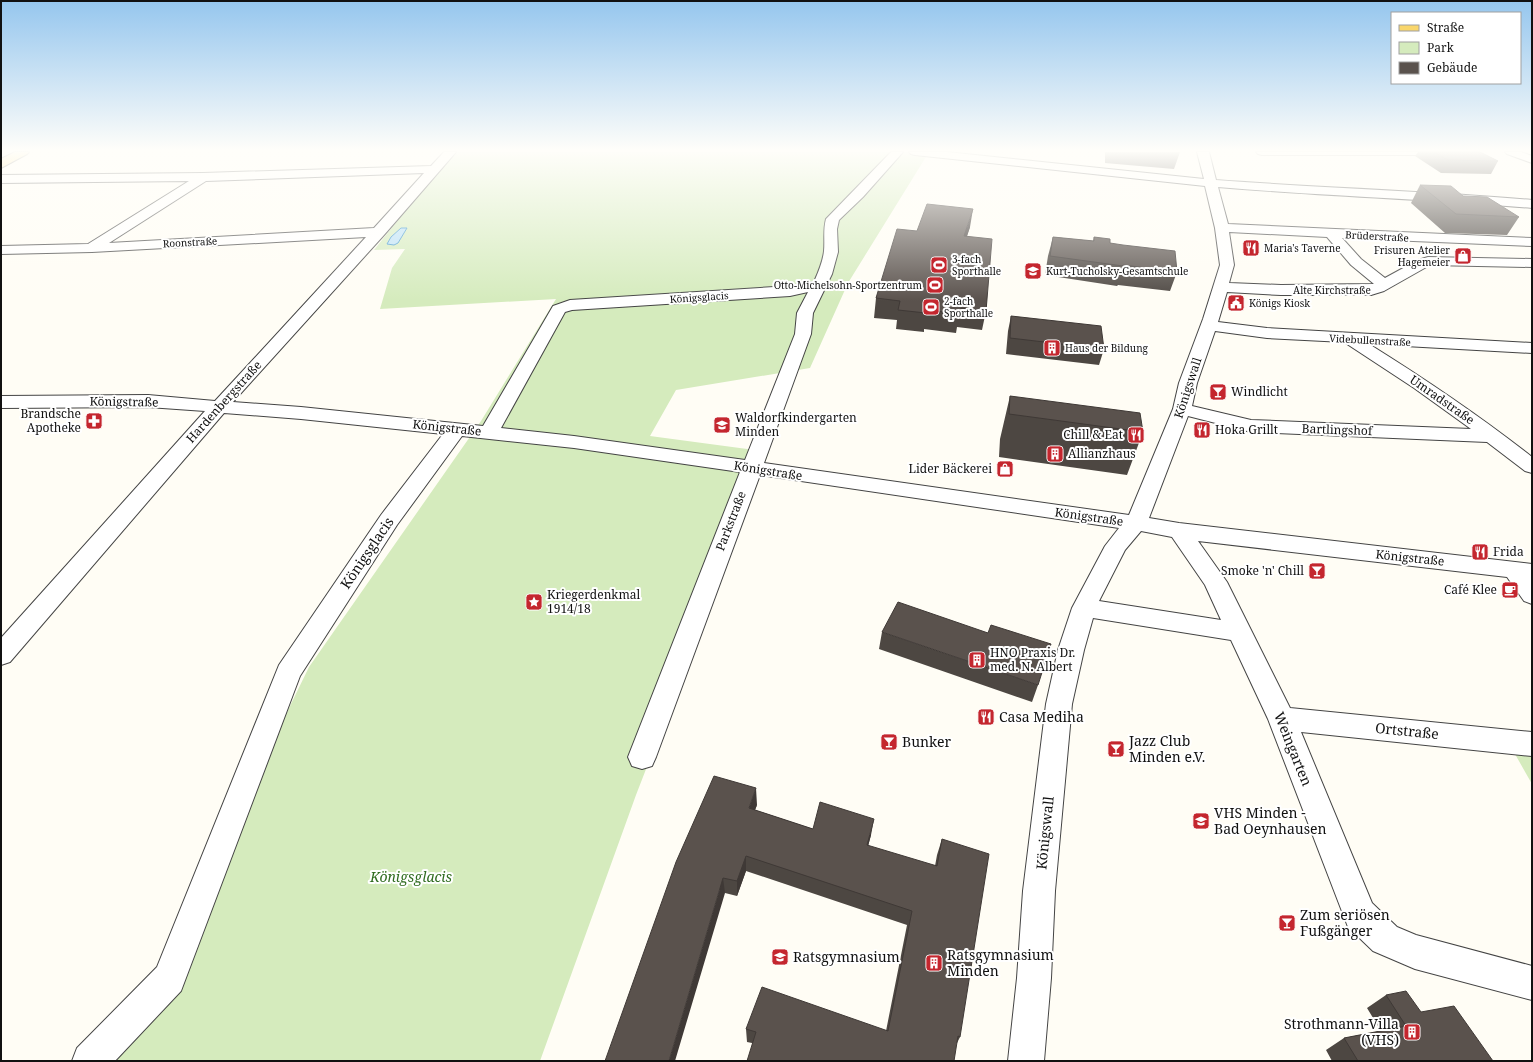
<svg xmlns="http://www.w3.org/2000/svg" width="1533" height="1062" font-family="'Noto Serif',serif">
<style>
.green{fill:#d5ebbd}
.water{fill:#b9e0f7;stroke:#3f96cf}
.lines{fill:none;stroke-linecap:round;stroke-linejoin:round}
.street-casing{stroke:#444;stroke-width:2}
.primary-casing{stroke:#222;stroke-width:2}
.street{fill:#fff;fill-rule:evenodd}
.primary{fill:#f9d66b;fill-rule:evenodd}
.wall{fill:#4d4742}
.shaded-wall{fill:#3f3936}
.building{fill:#5a524d;stroke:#3f3936}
.labels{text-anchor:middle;stroke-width:4;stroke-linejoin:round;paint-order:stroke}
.far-street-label{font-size:10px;fill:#111;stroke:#fff}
.far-poi-label{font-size:10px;fill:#111;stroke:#fff;text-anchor:start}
.street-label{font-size:12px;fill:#111;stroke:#fff}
.poi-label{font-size:12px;fill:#111;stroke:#fff;text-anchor:start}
.near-street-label{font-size:14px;fill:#111;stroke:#fff}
.near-poi-label{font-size:14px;fill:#111;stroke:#fff;text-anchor:start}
.near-park-label{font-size:14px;font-style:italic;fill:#2f6b1f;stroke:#fff}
</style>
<rect width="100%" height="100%" fill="#fffdf5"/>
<path class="green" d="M456,152H929L848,283L810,368L676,390L650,436L769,452L636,795L540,1061H117L309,667L481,421L556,299L380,309L392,268L405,249L374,250L434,175Z
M1511,747L1532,749V784Z"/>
<path class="water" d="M401,228H407L398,243L394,245L387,244L391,237Z"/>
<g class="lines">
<g class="street-casing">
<path id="street" d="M444,152H456L384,235L233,402L301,407L483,426L553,306L570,300L790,286L814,282C818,273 823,261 824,251C825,240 823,230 826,219L891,152H903L863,197L839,220L837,229L838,252L832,274L813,313L811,334L764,463L1129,515L1173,409L1179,383L1203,319L1220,265L1215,228L1205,186L915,155L911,154L909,152H947L1204,179L1197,152H1209L1216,180C1321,188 1427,191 1532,200V208C1427,199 1323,196 1218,187L1228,224L1532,238V246L1342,238L1361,259L1385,278L1418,260L1428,257L1532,259V267L1430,265L1384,291L1371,295H1281L1227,292L1218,322L1267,328L1532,343V353L1369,344C1425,379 1480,416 1532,457V473L1525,471L1487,442L1251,432L1188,416L1149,518L1179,523L1532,564V604L1524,601L1507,577L1198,541L1227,582L1290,708L1532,732V756L1301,732L1372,903L1397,927L1416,935L1532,966V1000L1415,969L1373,951L1348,927L1268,719L1231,640L1093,618L1084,650L1072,704L1055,891L1051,978L1044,1061H1008L1017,978L1023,891L1046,704L1058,650L1072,608L1105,546L1119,528L760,475L656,757L652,766L642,769L632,766L628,757L740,472L574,448L462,436L397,525L300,676L181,991L115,1061H72L77,1048L157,967L279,665L381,515L443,434L301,419L224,413L10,662L1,665V638L205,411L148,407L1,408V396L148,395L215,401L366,237L92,252L1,254V246L88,244L189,181L1,183V175L203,173L431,166ZM424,173L374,228L109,243L206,181ZM1229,232L1327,237L1351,265L1374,284L1281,285L1229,283L1234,265ZM808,292L797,313L795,334L745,460L574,436L501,428L565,312L572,310L790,296ZM1215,331L1267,338L1344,342L1414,388L1471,429L1251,420L1192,406L1197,383ZM1141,531L1172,537L1205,585L1221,620L1099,601L1125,550Z
M1256,152H1457L1455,154L1451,155H1262L1258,154Z
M1505,152H1521L1532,156V163L1507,154Z"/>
</g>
<g class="primary-casing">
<path id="primary" d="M15,152H29L27,154L1,168V159Z"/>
</g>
<use href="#street" class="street"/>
<use href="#primary" class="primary"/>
</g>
<path class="wall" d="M1105,152H1180L1174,169L1105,163Z
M1418,152H1480L1498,161L1491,174L1441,173L1415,156Z
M1420,185L1463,196L1519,217L1507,235L1445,233L1411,203Z
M970,227L967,236L986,311L982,330L957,327L956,333L924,329V332L896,329L897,320L874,318L876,298L917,231Z
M1053,237L1093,241L1094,237L1110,243L1177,272L1170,291L1118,285L1117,286L1045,275L1048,256Z
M1011,316L1104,349L1099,365L1006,354L1008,331Z
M1010,396L1143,432L1127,475L999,457L1000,439Z
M882,632L1038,685L1032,702L879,649Z
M757,805L755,810L813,829L871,835L868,846L935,866L937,855L942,839L960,1037L957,1043H752L747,1042L746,1029L886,1031L907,925L746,871L737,896L725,893L676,862Z
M1386,995L1421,1012L1493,1061H1332L1326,1050L1344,1038L1381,1031L1367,1008Z"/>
<path class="shaded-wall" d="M973,209L970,227L961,254L964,236Z
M756,788L757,805L749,824V808Z
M874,819L871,835L864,861L867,845Z
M746,856V871L737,896V881Z
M723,878L725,893L675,1061H669Z"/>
<path class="building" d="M1434,152H1480L1498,161L1448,160Z
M1420,185L1451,186L1463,196L1487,197L1519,217L1456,214Z
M927,204L973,209L964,236L992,239L986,311L961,308L960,314L927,310L926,313L898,310L900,301L876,298L897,229L917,231Z
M1053,237L1094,241V237L1110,239V243L1123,245L1175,251L1177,272L1123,265V266L1050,256Z
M1011,316L1101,326L1104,349L1010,338Z
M1010,396L1140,413L1143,432L1009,414Z
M898,602L988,633L991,625L1051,644L1038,685L882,632Z
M714,776L756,788L749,808L813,829L820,802L874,819L867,845L937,866L942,839L989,854L960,1037L958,1036L954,1061H747L756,1032L746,1029L762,987L888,1031L912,911L746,856L737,881L723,878L669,1061H605L676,862Z
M1406,991L1421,1012L1454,1006L1493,1061H1358L1344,1038L1406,1026L1386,995Z"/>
<linearGradient id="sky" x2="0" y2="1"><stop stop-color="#95c6ee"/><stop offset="0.5" stop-color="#fffefa"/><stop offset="1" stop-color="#fffefa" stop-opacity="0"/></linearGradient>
<rect width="1533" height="301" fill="url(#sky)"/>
<defs>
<g id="restaurant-square" transform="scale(0.9)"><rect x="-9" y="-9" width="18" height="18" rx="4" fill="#c4262e" stroke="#fff"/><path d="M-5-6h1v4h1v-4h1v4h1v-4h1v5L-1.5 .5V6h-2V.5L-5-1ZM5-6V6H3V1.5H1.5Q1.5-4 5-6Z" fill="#fff"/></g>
<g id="shop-square" transform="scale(0.9)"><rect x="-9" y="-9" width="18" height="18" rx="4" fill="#c4262e" stroke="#fff"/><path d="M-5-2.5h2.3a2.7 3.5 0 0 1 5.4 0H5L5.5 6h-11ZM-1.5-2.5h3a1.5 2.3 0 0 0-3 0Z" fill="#fff"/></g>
<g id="stadium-square" transform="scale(0.9)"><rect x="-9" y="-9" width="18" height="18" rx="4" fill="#c4262e" stroke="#fff"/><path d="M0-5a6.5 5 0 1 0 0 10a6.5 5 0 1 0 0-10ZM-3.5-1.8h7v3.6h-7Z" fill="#fff"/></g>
<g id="school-square" transform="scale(0.9)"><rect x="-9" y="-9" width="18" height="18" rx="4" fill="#c4262e" stroke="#fff"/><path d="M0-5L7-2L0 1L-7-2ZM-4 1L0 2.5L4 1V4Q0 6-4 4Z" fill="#fff"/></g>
<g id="civic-square" transform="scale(0.9)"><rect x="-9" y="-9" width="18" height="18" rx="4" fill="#c4262e" stroke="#fff"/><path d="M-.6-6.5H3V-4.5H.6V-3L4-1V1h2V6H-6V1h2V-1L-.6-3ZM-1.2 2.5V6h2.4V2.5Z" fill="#fff"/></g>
<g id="building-square" transform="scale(0.9)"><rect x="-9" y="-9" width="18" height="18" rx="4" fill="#c4262e" stroke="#fff"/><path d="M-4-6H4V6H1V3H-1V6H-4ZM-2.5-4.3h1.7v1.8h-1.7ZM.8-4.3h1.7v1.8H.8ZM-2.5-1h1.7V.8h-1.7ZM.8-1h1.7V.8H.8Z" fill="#fff"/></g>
<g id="bar-square" transform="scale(0.9)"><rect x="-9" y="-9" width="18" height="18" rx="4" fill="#c4262e" stroke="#fff"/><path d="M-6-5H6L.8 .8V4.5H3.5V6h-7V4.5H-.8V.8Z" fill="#fff"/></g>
<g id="pharmacy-square" transform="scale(0.9)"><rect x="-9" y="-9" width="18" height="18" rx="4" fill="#c4262e" stroke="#fff"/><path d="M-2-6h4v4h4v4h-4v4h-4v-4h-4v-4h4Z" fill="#fff"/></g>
<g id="cafe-square" transform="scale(0.9)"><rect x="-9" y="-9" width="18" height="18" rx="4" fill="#c4262e" stroke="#fff"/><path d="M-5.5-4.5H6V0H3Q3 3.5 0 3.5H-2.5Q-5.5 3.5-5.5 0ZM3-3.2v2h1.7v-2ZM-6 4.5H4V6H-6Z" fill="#fff"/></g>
<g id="sight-square" transform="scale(0.9)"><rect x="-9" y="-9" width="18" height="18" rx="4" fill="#c4262e" stroke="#fff"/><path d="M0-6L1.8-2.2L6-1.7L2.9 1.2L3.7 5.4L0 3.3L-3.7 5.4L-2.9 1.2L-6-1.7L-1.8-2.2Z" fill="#fff"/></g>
<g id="university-square" transform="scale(0.9)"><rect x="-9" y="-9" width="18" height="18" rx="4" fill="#c4262e" stroke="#fff"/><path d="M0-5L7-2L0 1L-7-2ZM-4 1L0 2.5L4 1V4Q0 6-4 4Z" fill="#fff"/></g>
</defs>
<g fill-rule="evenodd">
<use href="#restaurant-square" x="1251" y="248"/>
<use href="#shop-square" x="1463" y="256"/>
<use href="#stadium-square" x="939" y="265"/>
<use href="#school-square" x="1033" y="271"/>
<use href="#stadium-square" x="935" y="285"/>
<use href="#civic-square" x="1236" y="303"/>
<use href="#stadium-square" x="931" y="307"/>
<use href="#building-square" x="1052" y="348"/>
<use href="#bar-square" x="1218" y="392"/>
<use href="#pharmacy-square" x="94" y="421"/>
<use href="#school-square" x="722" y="425"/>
<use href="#restaurant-square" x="1202" y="430"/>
<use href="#restaurant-square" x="1136" y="435"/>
<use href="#building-square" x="1055" y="454"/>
<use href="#shop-square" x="1005" y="469"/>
<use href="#restaurant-square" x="1480" y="552"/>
<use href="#bar-square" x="1317" y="571"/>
<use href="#cafe-square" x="1510" y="590"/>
<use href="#sight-square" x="534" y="602"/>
<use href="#building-square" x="977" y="660"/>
<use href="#restaurant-square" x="986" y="717"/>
<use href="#bar-square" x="889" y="742"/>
<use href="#bar-square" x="1116" y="749"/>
<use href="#university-square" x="1201" y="821"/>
<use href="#bar-square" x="1287" y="923"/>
<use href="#school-square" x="780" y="957"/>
<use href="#building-square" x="934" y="963"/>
<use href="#building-square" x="1412" y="1032"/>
</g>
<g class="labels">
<g class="far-street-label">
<text transform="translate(1377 236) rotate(3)" y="4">Brüderstraße</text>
<text transform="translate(190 242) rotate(-3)" y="4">Roonstraße</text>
<text x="1332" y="294">Alte Kirchstraße</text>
<text transform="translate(699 297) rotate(-4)" y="4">Königsglacis</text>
<text transform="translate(1370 340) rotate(3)" y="4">Videbullenstraße</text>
</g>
<g class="far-poi-label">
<text x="1264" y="252">Maria's Taverne</text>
<text x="1450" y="254" text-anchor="end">Frisuren Atelier<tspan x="1450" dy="12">Hagemeier</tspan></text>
<text x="952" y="263">3-fach<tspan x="952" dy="12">Sporthalle</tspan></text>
<text x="1046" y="275">Kurt-Tucholsky-Gesamtschule</text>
<text x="922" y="289" text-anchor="end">Otto-Michelsohn-Sportzentrum</text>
<text x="944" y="305">2-fach<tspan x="944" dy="12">Sporthalle</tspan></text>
<text x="1249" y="307">Königs Kiosk</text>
<text x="1065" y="352">Haus der Bildung</text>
</g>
<g class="street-label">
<text transform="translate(1188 388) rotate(-72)" y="4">Königswall</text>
<text transform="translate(1442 400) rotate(35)" y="4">Umradstraße</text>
<text transform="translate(124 402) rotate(1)" y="4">Königstraße</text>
<text transform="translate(224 402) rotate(-48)" y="4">Hardenbergstraße</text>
<text transform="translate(447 428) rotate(6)" y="4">Königstraße</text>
<text transform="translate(1337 430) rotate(2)" y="4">Bartlingshof</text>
<text transform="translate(768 471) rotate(9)" y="4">Königstraße</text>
<text transform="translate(1089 517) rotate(8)" y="4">Königstraße</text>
<text transform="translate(731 521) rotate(-69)" y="4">Parkstraße</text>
<text transform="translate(1410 558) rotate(6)" y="4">Königstraße</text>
</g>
<g class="poi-label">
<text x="1231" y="396">Windlicht</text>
<text x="81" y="418" text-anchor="end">Brandsche<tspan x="81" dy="14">Apotheke</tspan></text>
<text x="735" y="422">Waldorfkindergarten<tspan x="735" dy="14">Minden</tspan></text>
<text x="1215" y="434">Hoka Grillt</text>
<text x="1123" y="439" text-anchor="end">Chill &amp; Eat</text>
<text x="1068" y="458">Allianzhaus</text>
<text x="992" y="473" text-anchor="end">Lider Bäckerei</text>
<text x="1493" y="556">Frida</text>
<text x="1304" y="575" text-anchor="end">Smoke 'n' Chill</text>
<text x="1497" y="594" text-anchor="end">Café Klee</text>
<text x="547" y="599">Kriegerdenkmal<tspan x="547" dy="14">1914/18</tspan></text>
<text x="990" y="657">HNO Praxis Dr.<tspan x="990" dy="14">med. N. Albert</tspan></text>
</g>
<g class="near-street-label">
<text transform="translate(367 553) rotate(-56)" y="5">Königsglacis</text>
<text transform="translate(1407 731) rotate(6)" y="5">Ortstraße</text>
<text transform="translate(1293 749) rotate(68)" y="5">Weingarten</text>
<text transform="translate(1045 833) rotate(-84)" y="5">Königswall</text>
</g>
<g class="near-poi-label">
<text x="999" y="722">Casa Mediha</text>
<text x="1129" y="746">Jazz Club<tspan x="1129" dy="16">Minden e.V.</tspan></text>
<text x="902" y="747">Bunker</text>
<text x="1214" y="818">VHS Minden -<tspan x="1214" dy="16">Bad Oeynhausen</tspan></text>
<text x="1300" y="920">Zum seriösen<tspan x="1300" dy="16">Fußgänger</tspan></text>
<text x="947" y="960">Ratsgymnasium<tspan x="947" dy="16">Minden</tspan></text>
<text x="793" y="962">Ratsgymnasium</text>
<text x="1399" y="1029" text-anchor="end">Strothmann-Villa<tspan x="1399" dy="16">(VHS)</tspan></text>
</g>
<g class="near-park-label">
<text x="411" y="882">Königsglacis</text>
</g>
</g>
<rect width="1533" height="1062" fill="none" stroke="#111111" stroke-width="4"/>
<rect x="1391" y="12" width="130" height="72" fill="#ffffff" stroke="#a0a0a0"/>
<rect x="1399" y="25" width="20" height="6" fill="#f9d66b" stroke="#a0a0a0"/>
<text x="1427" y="32" font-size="12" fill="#111111">Straße</text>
<rect x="1399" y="42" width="20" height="12" fill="#d5ebbd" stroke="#a0a0a0"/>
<text x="1427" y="52" font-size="12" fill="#111111">Park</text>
<rect x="1399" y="62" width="20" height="12" fill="#5a524d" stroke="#a0a0a0"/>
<text x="1427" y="72" font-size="12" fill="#111111">Gebäude</text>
</svg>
